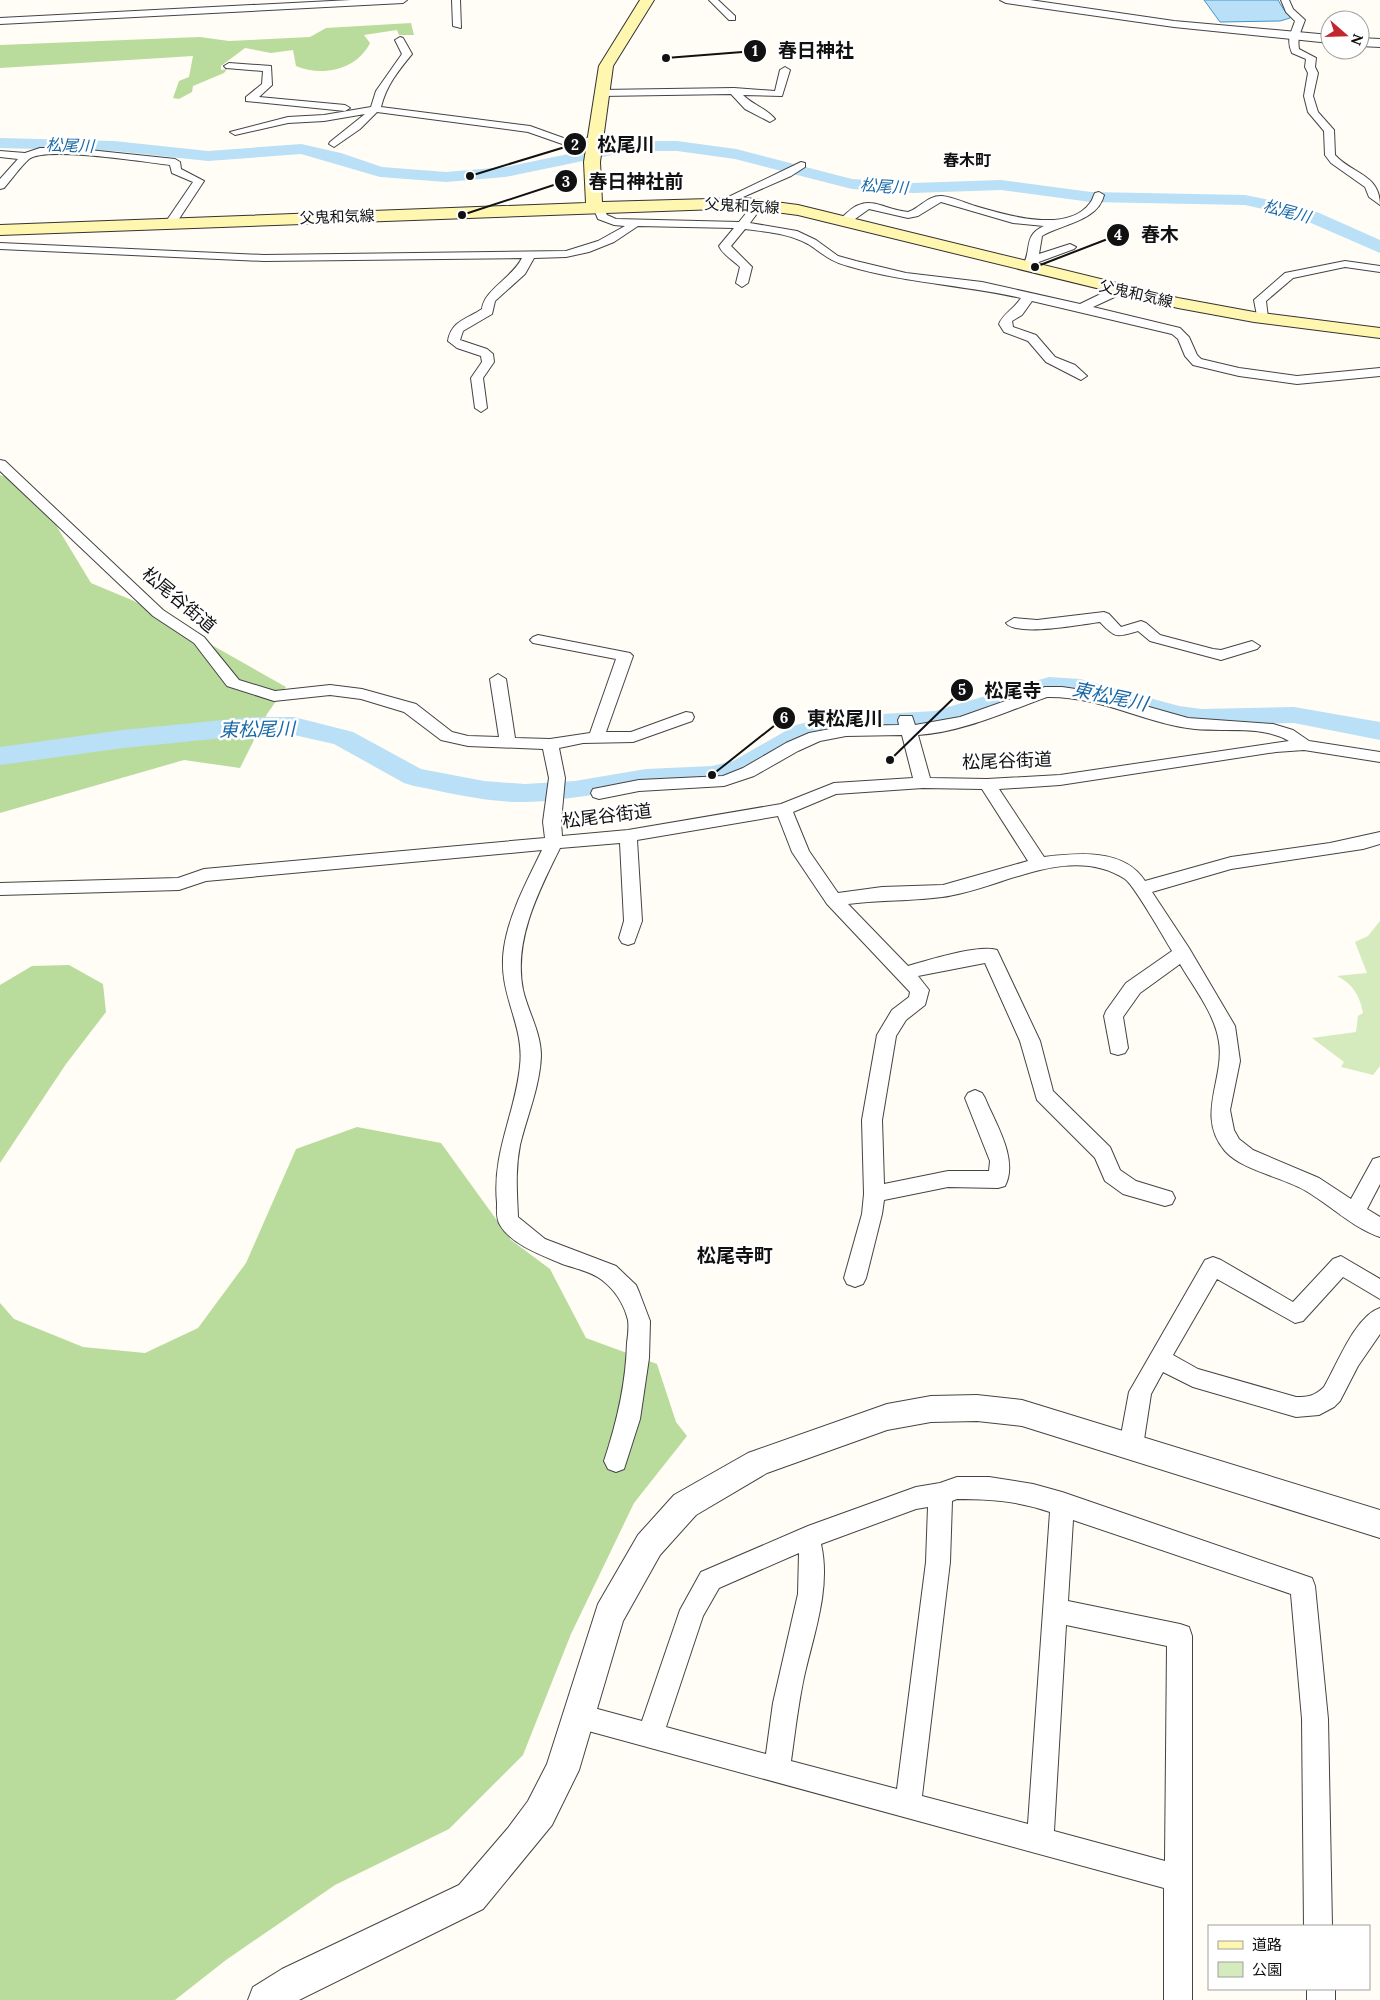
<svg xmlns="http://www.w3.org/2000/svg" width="1380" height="2000" font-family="Lora,'Noto Sans JP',serif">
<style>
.green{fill:#d5ebbd}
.forest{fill:#b9dc9c}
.water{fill:#b9e0f7;stroke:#3f96cf}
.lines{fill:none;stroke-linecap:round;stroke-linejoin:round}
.river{fill:#b9e0f7;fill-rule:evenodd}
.minor-casing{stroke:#444;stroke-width:2}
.tertiary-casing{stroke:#444;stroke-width:2}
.secondary-casing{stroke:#333;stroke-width:2}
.minor{fill:#fff;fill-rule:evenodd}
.tertiary{fill:#fff;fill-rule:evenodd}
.secondary{fill:#fff6b0;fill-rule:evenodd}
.labels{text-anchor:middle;stroke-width:5;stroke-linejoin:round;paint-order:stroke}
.far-street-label{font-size:15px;fill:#111;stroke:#fff}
.far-water-label{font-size:16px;font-style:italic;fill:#1768a6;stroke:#fff}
.far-neighbourhood-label{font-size:16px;font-weight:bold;fill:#111;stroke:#fff}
.street-label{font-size:18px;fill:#111;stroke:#fff}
.water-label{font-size:19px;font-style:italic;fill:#1768a6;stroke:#fff}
.neighbourhood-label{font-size:19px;font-weight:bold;fill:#111;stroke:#fff}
.leader{fill:none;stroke:#111;stroke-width:2}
.callout-dot{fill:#111;stroke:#fff;stroke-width:2}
.mark-label{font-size:15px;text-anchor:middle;font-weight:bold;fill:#fff}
.callout-label{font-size:19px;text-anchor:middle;font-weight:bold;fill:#111;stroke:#fff;stroke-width:5;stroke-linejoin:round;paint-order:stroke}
</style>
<rect width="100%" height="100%" fill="#fffdf5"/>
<path class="green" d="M1380,921V1066L1373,1075L1341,1067L1344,1062L1312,1038L1356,1032L1358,1016L1363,1013C1360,996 1353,984 1337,976L1367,973L1355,942L1368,936Z"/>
<path class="forest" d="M411,23L414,35H399L397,30L364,35L370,43C357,70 322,77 296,66L293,50L271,53L245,48L221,66V70L227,69L224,73L193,86L192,92L179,99L173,98L179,81L189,77L193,56L0,68V45L200,37L229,41L310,37L326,28Z
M0,475L9,478L51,517L91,583L134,601L286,687L267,714L240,768L184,760L0,813Z
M69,965L103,984L106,1012L66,1064L0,1163V985L32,966Z
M357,1127L441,1143L511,1240L550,1269L586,1338L657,1364L676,1422L687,1436L634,1503L571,1634L523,1755L449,1829L335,1885L226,1960L175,2000H0V1303L14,1319L83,1347L145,1353L198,1328L246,1263L296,1149Z"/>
<path class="water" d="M1204,0H1278L1284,10L1291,15L1290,18L1280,21L1220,22Z"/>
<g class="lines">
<path class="river" d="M0,138L114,141L208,151L301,144L341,153L382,167L446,172L505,167L631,141H677L736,149L852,179L913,183L1001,180L1091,192L1245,195L1308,208L1380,240V253L1295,216L1245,205L1091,202L1001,190L913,193L852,189L735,159L677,151H631L505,177L446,182L380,177L301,154L208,161L114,151L0,148Z
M1049,677L1080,679L1179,706L1202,709L1294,707L1380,722V740L1294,723L1202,725L1178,722L1079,695L1050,693L937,727L829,735C797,741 776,767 748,775C713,785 683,784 647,787C606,791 568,801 527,802C489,803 451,793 414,786L404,783L334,744L294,735H253L123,748L0,765V747L123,730L253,717H294L353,732L421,769L484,781L525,784L575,781L646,769L712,766L733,761L796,725L829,717L935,711Z"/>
<g class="minor-casing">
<path id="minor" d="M351,0H407L403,3L0,24V18Z
M452,0H460L461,28L453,26Z
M709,0H718L735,16V20H729Z
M1281,0H1289L1293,9L1305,20C1301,31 1297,38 1299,49L1316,58L1315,67L1318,73L1313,96L1318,112L1334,130L1335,155C1352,174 1380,174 1380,205L1369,197L1365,187L1331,163L1325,155L1324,131L1308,112L1304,96L1308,73L1305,67L1306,59L1292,53C1286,40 1291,33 1295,21L1286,12Z
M400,37L403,38L412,54C398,71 386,86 381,107L530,126L569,140L594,137L599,140L594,143L568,146L528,132L377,112L360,129L334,147L329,144L330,142L365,114L324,121L288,123L235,135L230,132L288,117L324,115L371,107L376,91L402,54L395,40Z
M229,63L271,66L272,85L259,97L345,105L350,108L345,111L246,101V97L262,84L263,71L226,68L224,66Z
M785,67L790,70L782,96L743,95C753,105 766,108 775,119L770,122L745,109L731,94L601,96L596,93L601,90L734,88L775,91L780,70Z
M40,148H70L175,159L180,162L181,169L204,181L175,225L171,226L165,223L193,182L172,173L170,165C145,162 45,146 29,159C20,167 12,179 4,188L0,189V179L18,159L0,157V151L25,153Z
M801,162L805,163V167L791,176L727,204L723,205L718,202Z
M1099,192L1104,195C1098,221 1062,224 1042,236L1039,254L1070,244L1076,247L1074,249L1036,263L1032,269L1028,270L1022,267C1033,250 1022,236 1044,226L1013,223L941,202L918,216L908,218L869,209L848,224H840L838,222C866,189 876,208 908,212C920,208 928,195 942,196C952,197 963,202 972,205C1002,214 1067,235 1090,203C1093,200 1093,196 1095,193Z
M759,201L764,204L750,223L797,231L816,240L838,256L856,261L906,273L982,282L1080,304L1115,287H1123V293L1093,307L1180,328L1189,337L1197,355L1201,359L1239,368L1297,376L1380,368V376L1297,384L1239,376L1193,365L1185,356L1178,339L1172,334L1032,301L1022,315L1012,321L1013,327L1036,335L1055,357L1075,365L1087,376L1081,380L1046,362L1028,341L1004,332L999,324C1003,314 1014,309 1021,298C964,285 905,283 848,266C831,262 822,253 808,244C788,233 767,232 745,229L731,246L752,267L748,283L742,287L736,283L740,267C734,261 722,254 719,246L734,228L638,226L614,242L589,252L566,257L534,258L525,274L495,301L492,314L463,331L460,340L487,349L493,354L494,362L483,378L487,408L481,412L475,408L471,378L482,362L481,356L457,348L448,341C451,321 467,319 482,309C484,290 512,278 522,258L264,261L0,249V243L264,255L566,251L598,241L625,226L614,225L598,219L593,207L594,205H602L607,215L616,219L739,222L755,202Z
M1345,261L1380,266V272L1345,267L1293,278L1266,301L1268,318L1266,321H1258L1254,300L1285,273Z
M0,460L5,461L163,610L204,637L239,680L275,691L330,685L362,689L416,704L452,732L468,736L499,737L490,679L498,674L506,679L515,738L550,739L590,733L616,659L533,643L530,640L533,637L538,635L630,653L633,656L606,732H631L686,712L692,713L694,717L692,721L633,742L583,743L559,748L565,778L561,822L562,836L628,830L781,804L834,783L913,778L902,735L846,736L820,741L798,751L754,776L724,786L639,791L599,799L593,797L591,793L593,789L639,780L723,776L743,768L786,743L809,733L846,726L899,725L898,720L900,716H912L915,725L960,717L1045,687H1062L1096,692L1188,718L1273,724L1293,730L1309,741L1380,752V762L1304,750L1276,752L1060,785L999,789L1044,857C1077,853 1124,848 1145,881L1231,857L1330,843L1380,832V844L1363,849L1231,869L1152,892L1189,948L1235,1026L1240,1061L1230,1110L1234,1130L1239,1139L1253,1150L1319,1178L1351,1199L1373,1159L1380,1157V1184L1367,1209L1380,1217V1237C1353,1228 1330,1205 1306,1191C1283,1177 1243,1171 1225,1151C1195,1116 1225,1079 1219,1042C1215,1014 1194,988 1180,964L1140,993L1123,1017L1128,1048L1125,1053L1118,1055L1111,1053L1104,1016L1106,1011L1126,983L1172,951C1164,938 1134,885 1125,879C1069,842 999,890 942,897C911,901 880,900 848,904L908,966C929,960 978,944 997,950L1040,1041L1053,1091L1110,1147L1120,1170L1136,1181L1172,1192L1175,1198L1172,1204L1165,1206L1123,1194L1105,1181L1095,1158L1037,1100L1020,1041L985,963L918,976L929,990L925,1005L906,1020L896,1036L882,1120L884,1184L948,1171H989L990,1161L965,1098L968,1093L975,1090L982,1093L985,1098C995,1123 1019,1159 1005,1186L998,1188L948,1187L884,1200L882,1214L866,1278L863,1284L855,1287L847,1284L844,1278L862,1214L864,1194L862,1120L877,1035L892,1010L909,997L910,992L827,904L792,852L778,816L637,840L642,921L634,943L628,945L622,943L619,938L624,921L620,843L560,848C539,891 513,940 523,990C528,1012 541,1032 541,1056C540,1086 527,1116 520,1145C515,1170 517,1192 518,1217L545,1239L616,1266L636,1285L639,1292L650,1321L649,1358L640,1419L624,1469L616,1472L608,1469L604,1461C617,1422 626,1383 627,1343C628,1336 629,1327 628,1320C624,1304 615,1290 602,1280C591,1271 572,1268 560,1263C541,1255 511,1244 500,1225C496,1219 497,1210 497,1203C492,1152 515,1115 520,1066C525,1024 497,994 504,948C509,914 527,881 542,850L206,881L179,890L0,895V883L178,878L204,869L545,838L543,822L549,778L543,749L468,746L441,740L404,712L361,699L330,695L274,701L227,686L194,643L153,616L0,471ZM1047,697C1101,696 1143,723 1195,729C1226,732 1261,725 1289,741L1060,775L987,779L930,778L918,735C963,732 1005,712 1047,697ZM923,788L982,789L1028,861L943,885L882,887L838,893L809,851L793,812L836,794Z
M1104,612L1109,614L1121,627L1141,621L1146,623L1160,635L1213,649L1221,650L1252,641L1260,646L1257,649L1221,660L1150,641L1138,631C1117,637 1116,639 1100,622C1083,624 1016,637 1006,623L1014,618L1037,620Z
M1341,1256L1380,1279V1299L1343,1277L1303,1321L1295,1323L1217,1279L1173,1355L1198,1369L1296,1397C1308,1397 1315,1396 1324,1387C1337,1365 1355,1316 1380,1308V1334L1358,1366L1340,1401L1334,1407L1319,1415L1296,1417L1193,1387L1163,1372L1151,1394L1143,1446L1139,1453L1131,1457L1123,1453L1119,1446L1129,1392L1205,1260L1213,1257L1221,1260L1293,1302L1333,1259Z
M957,1477H989L1033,1484L1062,1492L1312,1578L1315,1586L1328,1719L1332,1926H1304L1302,1719L1291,1594L1073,1520L1068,1601L1180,1624L1189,1627L1192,1636V2000H1164V1888L570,1726L566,1717L570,1708L579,1704L642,1721L680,1610L701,1572L808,1526L916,1487L940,1483ZM957,1499C989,1499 1019,1501 1050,1512L1028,1824L922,1796L950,1562L952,1501ZM928,1507L926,1562L897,1789L791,1761C795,1733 798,1705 804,1677C814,1633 831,1588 821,1544L916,1509ZM799,1553L798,1594L773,1703L766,1754L666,1727L703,1616L719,1588ZM1066,1625L1167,1646L1165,1861L1054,1831Z
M1307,1989H1335V2000H1307Z"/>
</g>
<g class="tertiary-casing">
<path id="tertiary" d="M1000,0H1030L1174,21L1330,35V43L1174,27L1006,3Z
M1360,38L1380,39V47L1360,46Z
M977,1395L1022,1400L1380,1510V1538L1022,1426L977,1421L931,1422L887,1430L767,1473L696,1515L660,1555L623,1621L579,1770L552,1825L483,1909L299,2000H248L253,1987L282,1969L459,1885L508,1828L528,1801L547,1764L598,1604L638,1535L674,1495L748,1453L887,1404L931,1396Z"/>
</g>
<g class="secondary-casing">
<path id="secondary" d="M640,0H654L613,66L600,162L602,202L746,198L798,205L1178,298L1254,312L1380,328V338L1254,322L1178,308L798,215L746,208L0,235V225L586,203L584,162L599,66Z"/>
</g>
<use href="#minor" class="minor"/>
<use href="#tertiary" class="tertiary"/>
<use href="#secondary" class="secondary"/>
</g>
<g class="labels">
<g class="far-street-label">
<text transform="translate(742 206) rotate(3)" y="5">父鬼和気線</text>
<text transform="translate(337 217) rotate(-2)" y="5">父鬼和気線</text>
<text transform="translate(1136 294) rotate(13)" y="5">父鬼和気線</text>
</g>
<g class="far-water-label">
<text transform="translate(70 145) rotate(2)" y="6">松尾川</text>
<text transform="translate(884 186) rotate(4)" y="6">松尾川</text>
<text transform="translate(1287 211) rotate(15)" y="6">松尾川</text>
</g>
<g class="far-neighbourhood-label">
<text x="967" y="166">春木町</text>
</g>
<g class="street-label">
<text transform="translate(179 600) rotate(40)" y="6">松尾谷街道</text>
<text transform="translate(1007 761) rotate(-2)" y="6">松尾谷街道</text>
<text transform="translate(607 816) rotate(-7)" y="6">松尾谷街道</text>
</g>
<g class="water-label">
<text transform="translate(1110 696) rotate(12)" y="7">東松尾川</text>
<text transform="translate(257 729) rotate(-1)" y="7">東松尾川</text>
</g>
<g class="neighbourhood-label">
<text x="735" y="1262">松尾寺町</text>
</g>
</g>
<path class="leader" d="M666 58L755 51M470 176L575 144M462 215L566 181M1035 267L1118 235M890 760L962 690M712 775L784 718"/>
<g class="callout-dot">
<circle cx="666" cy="58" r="5"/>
<circle cx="470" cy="176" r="5"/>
<circle cx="462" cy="215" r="5"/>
<circle cx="1035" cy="267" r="5"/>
<circle cx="890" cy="760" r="5"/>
<circle cx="712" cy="775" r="5"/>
<circle cx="755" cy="51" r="12"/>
<circle cx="575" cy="144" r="12"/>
<circle cx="566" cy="181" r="12"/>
<circle cx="1118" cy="235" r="12"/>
<circle cx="962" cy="690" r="12"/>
<circle cx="784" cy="718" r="12"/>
</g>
<g class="mark-label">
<text x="755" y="56">1</text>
<text x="575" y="150">2</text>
<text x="566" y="187">3</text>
<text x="1118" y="240">4</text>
<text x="962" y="695">5</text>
<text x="784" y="723">6</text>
</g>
<g class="callout-label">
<text x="816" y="57">春日神社</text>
<text x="626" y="151">松尾川</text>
<text x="636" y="188">春日神社前</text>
<text x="1160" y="241">春木</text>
<text x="1013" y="697">松尾寺</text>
<text x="845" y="725">東松尾川</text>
</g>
<rect x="1208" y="1925" width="162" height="65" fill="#ffffff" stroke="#a0a0a0"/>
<rect x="1218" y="1941" width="25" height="8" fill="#fff6b0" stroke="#a0a0a0"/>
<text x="1252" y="1950" font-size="15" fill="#111111">道路</text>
<rect x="1218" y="1962" width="25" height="15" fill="#d5ebbd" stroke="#a0a0a0"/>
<text x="1252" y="1975" font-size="15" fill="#111111">公園</text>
<g transform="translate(1345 35) rotate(110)"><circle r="24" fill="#ffffff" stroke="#a0a0a0"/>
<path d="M0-4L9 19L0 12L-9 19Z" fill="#c4262e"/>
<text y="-8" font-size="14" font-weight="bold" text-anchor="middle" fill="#111111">N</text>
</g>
</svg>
